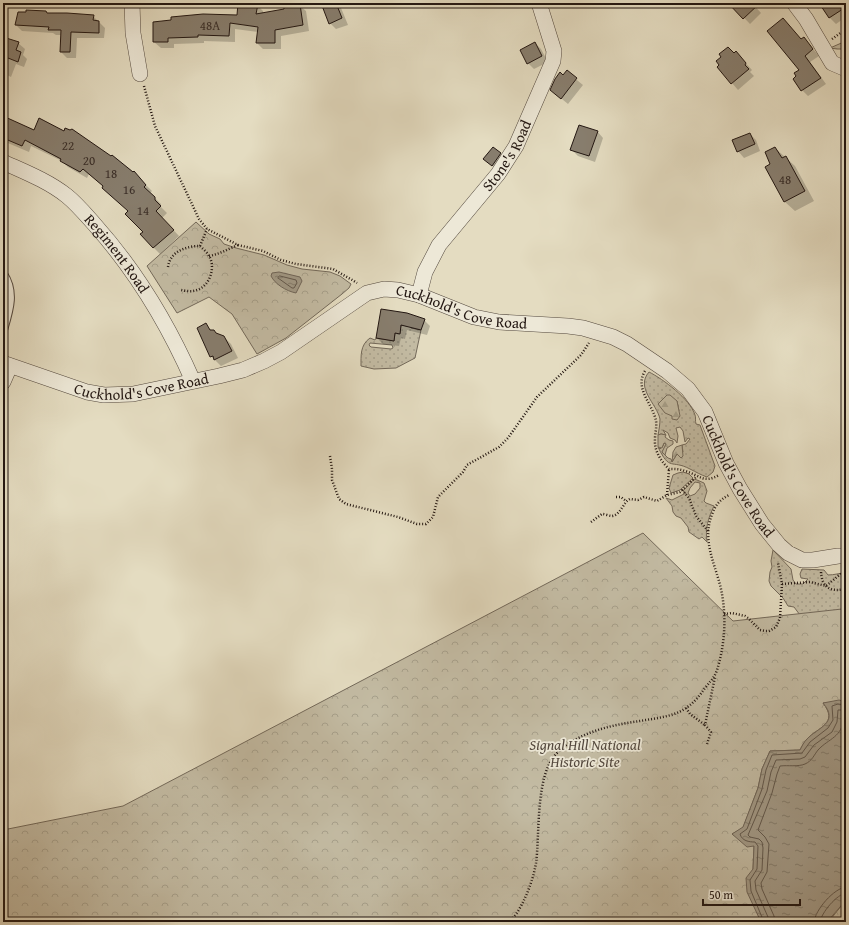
<svg xmlns="http://www.w3.org/2000/svg" width="849" height="925" font-family="'Gentium Book Plus',serif">
<style>
.grass{fill:url(#grass-dots);stroke:#73695a;fill-rule:evenodd}
.forest{fill:url(#forest-firs);stroke:#73695a}
.park{fill:url(#park-crowns);stroke:#73695a}
.water{fill:url(#water-ripples);stroke:#6f6558}
.shadow{fill:#0003}
.lines{fill:none;stroke-linecap:round;stroke-linejoin:round}
.shore{stroke:#62584c;stroke-width:1}
.building{fill:#877d6d;stroke:#231712}
.service-casing{stroke:#53483e;stroke-width:10}
.minor-casing{stroke:#53483e;stroke-width:16}
.path{stroke:#231712;stroke-width:2.5;stroke-dasharray:1 2;stroke-linecap:butt}
.service{stroke:#ede8d7;stroke-width:8}
.minor{stroke:#ede8d7;stroke-width:15}
.labels{text-anchor:middle;stroke-width:3.5;stroke-linejoin:round;paint-order:stroke}
.number-label{font-size:13px;fill:#3c3029}
.street-label{font-size:15px;fill:#231712;stroke:#ede8d7}
.park-label{font-size:15px;font-style:italic;fill:#53483e;stroke:#ede8d7}
</style>
<defs>
<pattern id="grass-dots" width="8" height="8" patternUnits="userSpaceOnUse"><rect width="8" height="8" fill="#c3bba3"/><path d="M2 2h.1M6 6h.1" fill="none" stroke="#a7a08b" stroke-width="1.8" stroke-linecap="round"/></pattern>
<pattern id="forest-firs" width="22" height="20" patternUnits="userSpaceOnUse"><rect width="22" height="20" fill="#c3bba3"/><path d="M5 1l3.5 6h-7zM16 11l3.5 6h-7z" fill="#a7a08b"/></pattern>
<pattern id="park-crowns" width="20" height="18" patternUnits="userSpaceOnUse"><rect width="20" height="18" fill="#c3bba3"/><path d="M2 6a3 3 0 1 1 6 0M12 15a3 3 0 1 1 6 0" fill="none" stroke="#a7a08b"/></pattern>
<pattern id="water-ripples" width="26" height="14" patternUnits="userSpaceOnUse"><rect width="26" height="14" fill="#a29986"/><path d="M2 4q2-2 4 0t4 0M15 11q2-2 4 0t4 0" fill="none" stroke="#847c6c"/></pattern>
</defs>
<rect width="100%" height="100%" fill="#e4dcc1"/>
<filter id="stains"><feTurbulence type="fractalNoise" baseFrequency=".005" numOctaves="4"/><feColorMatrix values="0 0 0 0 .2 0 0 0 0 .09 0 0 0 0 .02 0 0 0 .5 -.17"/></filter>
<radialGradient id="worn" r=".72"><stop offset=".6" stop-color="#630" stop-opacity="0"/><stop offset="1" stop-color="#630" stop-opacity=".3"/></radialGradient>
<path class="grass" d="M401,325H411V328L421,330L415,358L396,368L374,369L361,366C361,356 360,345 370,338L375,340L376,338L394,341L395,333H400ZM370,343L392,345L393,348L391,349L371,347L369,345Z
M649,372C663,379 690,399 695,415C696,417 695,421 696,424L700,425L715,466L713,472L707,477C701,475 696,472 690,469C671,459 670,472 658,447L660,449L663,446L664,443L667,444L662,452L668,458L671,459L672,462L677,454L683,452L682,445L686,444L690,439L688,438L685,442L683,431L680,427L676,428L678,436L677,443L675,440L670,438L668,433L663,430L666,435L661,434L658,435C659,430 660,424 660,419C657,404 635,388 649,372ZM677,401L679,411L672,416L669,414Z
M683,472L689,474L693,478L680,490L671,493L669,488L673,475L678,473Z
M694,479L697,480L704,483L707,491L704,501L706,503L714,506C708,518 705,529 707,542L702,537L699,539L689,532L688,527L681,518L676,516L673,512L672,506L666,498L672,500L686,493L683,491ZM695,482L700,483V488L695,494L690,496L688,493L690,488Z
M773,550L791,569L793,580L796,584H803L808,579L801,578L800,574L802,569L824,570L828,575C834,575 840,573 846,573V677L797,611L794,607L788,606L783,598L771,586L769,581L770,572L772,567L771,561Z"/>
<path class="forest" d="M667,395H670L677,401L680,416L677,420L672,419V416L665,413L658,404Z
M661,434L666,435L665,437L669,440L673,441V444L667,448L665,455L662,452L666,444L664,443L662,448L658,447V435Z
M682,445L683,456L681,458L677,454L672,462L673,452L676,447Z"/>
<path class="park" d="M846,41V49H837L830,48Z
M196,222L209,234L220,239L224,244L236,248L264,255L287,265L302,269L330,272L340,276L351,284L349,288L342,294L286,338L257,354L232,314L209,297L177,313L147,266Z
M643,533L733,621L842,609L846,632V702L823,703C839,724 818,727 807,739C804,742 802,746 800,750L770,751L762,769L758,788L743,828L732,834L754,846L753,869L762,922H3V830L123,806Z
M846,900V922H827L830,920Z"/>
<path class="water" d="M279,272L300,277L302,281L296,293C286,291 275,284 271,276L272,273Z
M839,700L846,702V900L827,922H761L747,892L746,878L753,869L754,846L747,847L732,834L743,827L758,788L762,769L770,751L800,750C802,746 804,742 807,739C817,728 840,723 823,703Z"/>
<path class="shadow" d="M239,3L257,5L263,11V14L285,10L299,5L306,11L309,31L281,36V49H263L257,43L259,32L235,29V42L204,41V43L174,44V48H161L154,42L237,16Z
M322,3H339L348,25L336,29L330,23Z
M730,3H752L761,13L750,24Z
M820,3H846V17L836,24L830,18Z
M48,14L93,16L105,28L104,38H77L76,58H67L61,52L62,35H56L53,33L22,31L16,25Z
M3,38L18,43L25,49L23,55L27,59L24,67L16,64L11,77L5,74L3,81Z
M804,38L819,56L810,62L826,84L808,96L802,90L800,70L801,40Z
M535,43L541,49L548,62L534,69L528,63Z
M742,59L752,70L750,72L754,76L738,90L719,68Z
M567,72L583,85L568,104L551,90Z
M3,115L7,119L138,177L152,191L150,193L161,204V207L167,213L162,218L179,236L160,254L141,235L145,232L129,211L104,187L89,174L87,178L68,167L62,161L31,146L29,152L3,141Z
M597,131L603,138L595,162L578,156L572,150Z
M750,134L756,140L760,151L744,158L738,151Z
M775,148L795,166L814,201L795,211L785,202L767,167L772,165Z
M500,153L507,160L499,172L485,159Z
M381,310L424,320L430,326L427,335L407,330L405,339L401,338L399,346L383,344L377,338Z
M206,325L212,331L224,337L231,344L238,358L221,366L211,356Z"/>
<g class="lines">
<path class="shore" d="M280,276L296,280L297,283L294,288H292L278,278Z
M764,922L751,891L750,880L757,869L758,846L755,842C749,842 742,841 740,834L747,829L762,789L766,770L772,755L802,753L810,742L828,728L833,720L832,706L838,704L846,705
M769,922L768,917L756,890L755,881L762,870L763,848L762,842L759,839L750,837L748,835L767,791L771,772L776,760L800,759L805,757L814,745L832,732L837,722L838,710H846
M775,922L774,916L762,889L761,883L767,872L769,844L765,837L758,830L772,793L777,774L780,766C788,765 798,767 805,764C812,761 814,755 818,750C829,738 842,738 844,717L846,716
M814,922C815,910 834,888 846,887
M820,922C821,913 837,894 846,893"/>
</g>
<path class="building" d="M238,3L258,4L256,14L284,9V6L300,4L303,25L275,30V43H256L258,27L230,23L229,36L198,35V37L168,38V42H153V22L171,20V17L203,14L237,15Z
M321,3H336L342,18L329,24Z
M728,3H760L743,19Z
M819,3H846V7L829,18Z
M26,10L46,11L47,13H67L94,15L93,20L99,21V33L71,32L70,52H60L61,30H48L49,27L15,25L18,12H26Z
M783,18L801,39L804,37L813,49L805,56L821,78L801,91L793,79L796,76L794,73L799,70L767,31Z
M3,37L19,42L16,50L21,52L18,62L3,56Z
M535,42L542,56L527,64L520,50Z
M728,47L734,53L736,51L746,63L745,65L749,69L731,84L717,67L719,65L716,61L721,57L719,54Z
M567,70L577,78L561,99L550,90L555,79L560,72L563,75Z
M3,116L34,130L39,118L64,131L65,128L70,130L72,129L111,156L112,155L133,172L134,171L146,185L144,187L155,197V200L161,206L156,211L174,230L153,248L140,234L143,232L125,214L128,211L102,188L103,186L83,169L80,172L60,161L61,159L25,140L22,146L3,138Z
M579,125L598,131L589,156L570,150Z
M750,133L755,144L737,152L732,140Z
M493,147L501,153L492,166L483,159Z
M775,147L782,158L786,156L805,191L784,202L765,167L770,164L765,152Z
M381,309L407,313L425,319L421,330L401,325L400,334L395,333L394,341L376,338Z
M206,323L210,330H214L216,333L224,336L232,351L214,360L213,356L210,357L197,328Z"/>
<g class="lines">
<g class="service-casing">
<path id="service" d="M3,274C15,292 9,310 3,330"/>
</g>
<g class="minor-casing">
<g id="minor">
<path d="M132,3L133,33L140,74"/>
<path d="M794,3L806,19L832,63L846,69"/>
<path id="s1" d="M3,162C25,172 48,181 67,196C77,204 86,215 95,225C136,271 168,324 193,381"/>
<path id="s2" d="M419,295L425,272L439,245L498,174L516,146L553,61L554,51L539,3"/>
<path id="s3" d="M3,363L87,392L104,395L133,394L219,376L243,370L264,361L281,352L367,293L384,289L398,290L419,295L474,317L499,322L568,326L583,328L613,337L627,344L667,371L688,389L705,412L726,463L740,489L762,524L779,545L788,553L802,560H813L838,556"/>
<path d="M3,382L10,366"/>
</g>
</g>
<path class="path" d="M832,39L846,29
M144,86L155,126L199,219L207,229L238,245L263,251L281,260L296,264L333,269L354,281L357,283
M200,246L207,229
M209,256C220,254 228,249 238,245
M168,267C170,251 187,246 200,246C203,249 207,252 209,256C216,267 210,286 197,290C192,292 186,291 181,290
M645,371C634,389 653,404 656,421C657,427 655,433 655,439C654,451 661,461 669,469C675,469 680,469 685,471C700,475 703,484 719,475
M330,456L332,469V480L339,499L346,504L398,517L417,524H426L433,517L438,497L463,472L467,465L499,447L508,438L537,397L581,355L589,343
M682,490L689,498L696,516L708,531
M667,495L669,469
M616,497H621L626,501
M591,522L602,514C605,514 609,516 612,516C621,515 623,502 630,499L638,500L644,497L657,501L667,495L680,492L697,476
M821,572C822,588 831,592 845,589
M843,572C845,577 843,585 846,589
M782,584L810,582L826,586L843,572
M724,614L732,613L745,616L748,618L760,630L765,631H769L776,627L780,618L782,584L778,563
M686,708L690,714L705,725
M707,744L711,732L705,725L715,677
M508,922C516,917 521,906 525,898C530,887 534,875 536,863C540,834 535,774 557,753C579,732 611,725 640,721C656,718 673,717 686,708C694,703 700,695 705,688C713,678 716,676 719,663C725,640 726,617 722,594C717,566 700,541 713,512C716,504 721,499 729,495"/>
<use href="#service" class="service"/>
<use href="#minor" class="minor"/>
</g>
<g class="labels">
<g class="number-label">
<text x="210" y="30">48A</text>
<text x="68" y="150">22</text>
<text x="89" y="165">20</text>
<text x="111" y="178">18</text>
<text x="785" y="184">48</text>
<text x="129" y="194">16</text>
<text x="143" y="215">14</text>
</g>
<g class="street-label">
<text dy="5" stroke="none"><textPath href="#s2" startOffset="167">Stone's Road</textPath></text>
<text dy="5" stroke="none"><textPath href="#s1" startOffset="149">Regiment Road</textPath></text>
<text dy="5" stroke="none"><textPath href="#s3" startOffset="492">Cuckhold's Cove Road</textPath></text>
<text dy="5" stroke="none"><textPath href="#s3" startOffset="144">Cuckhold's Cove Road</textPath></text>
<text dy="5" stroke="none"><textPath href="#s3" startOffset="840">Cuckhold's Cove Road</textPath></text>
</g>
<g class="park-label">
<text x="585" y="750">Signal Hill National<tspan x="585" dy="17">Historic Site</tspan></text>
</g>
</g>
<rect width="849" height="925" fill="none" stroke="#e4dcc1" stroke-width="16"/>
<rect x="4" y="4" width="841" height="917" fill="none" stroke="#231712" stroke-width="2"/>
<rect x="8" y="8" width="833" height="909" fill="none" stroke="#231712"/>
<path d="M703 899v6h97v-6" fill="none" stroke="#231712" stroke-width="2"/>
<text x="709" y="899" font-size="12" fill="#231712" stroke="#ede8d7" stroke-width="3" paint-order="stroke">50 m</text>
<rect width="100%" height="100%" filter="url(#stains)"/>
<rect width="100%" height="100%" fill="url(#worn)"/>
</svg>
